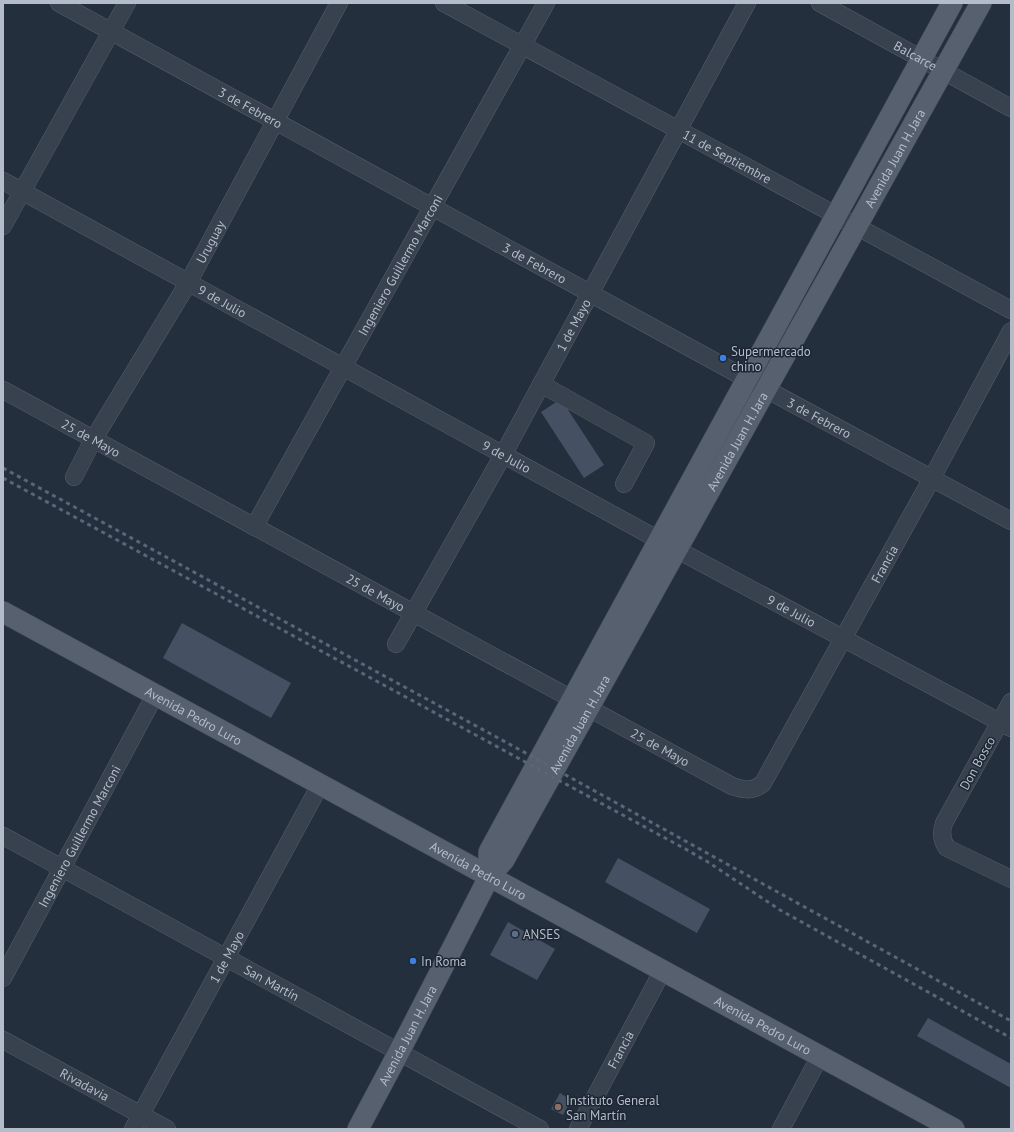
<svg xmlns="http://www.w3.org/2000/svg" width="1014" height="1132" font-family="'PT Sans',sans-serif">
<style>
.building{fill:#455162}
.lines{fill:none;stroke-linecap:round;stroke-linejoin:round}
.minor-casing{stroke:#565f6c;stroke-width:18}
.major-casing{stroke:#414a57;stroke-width:22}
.minor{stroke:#38414e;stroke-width:17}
.major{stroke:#56606e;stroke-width:21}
.rail{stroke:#5a6575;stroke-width:3;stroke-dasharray:4 4;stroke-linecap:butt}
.shop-dot{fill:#3f7fe0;stroke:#1d2633;stroke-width:1.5}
.service-dot{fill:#5c6f8a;stroke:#1d2633;stroke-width:1.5}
.education-dot{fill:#8d6e63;stroke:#1d2633;stroke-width:1.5}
.labels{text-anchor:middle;stroke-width:3;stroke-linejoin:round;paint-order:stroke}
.street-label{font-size:13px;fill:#b4bcc9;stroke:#1d2633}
.poi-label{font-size:13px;fill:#b4bcc9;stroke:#1d2633;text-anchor:start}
</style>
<rect width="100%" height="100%" fill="#242f3e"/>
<path class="building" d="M561,399L604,465L584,478L541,412Z
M182,623L291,683L271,718L163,658Z
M618,858L710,909L697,933L605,882Z
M508,922L555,949L537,980L490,955Z
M928,1018L1011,1064V1088L917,1036Z
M560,1093L571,1100L563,1115L551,1109Z"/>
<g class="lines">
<g class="minor-casing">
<g id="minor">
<path id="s1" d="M59,3L747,379L1011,521"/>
<path id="s2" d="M444,3L1011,310"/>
<path id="s3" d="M820,3L1011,108"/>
<path id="s4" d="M3,181L659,540L1011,728"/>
<path d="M3,226L127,3"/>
<path d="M541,384L646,443L624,484"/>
<path id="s5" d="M3,390L732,786C744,790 753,792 763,783L932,478L1011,331"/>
<path id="s6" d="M74,477L93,440L188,283L339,3"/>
<path id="s7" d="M254,527L546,3"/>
<path id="s8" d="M396,644L503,455L747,3"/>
<path d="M1011,702L944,823C941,832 941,840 947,848L1011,879"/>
<path id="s9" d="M3,836L540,1129"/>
<path id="s10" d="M3,978L155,695"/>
<path id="s11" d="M3,1040L167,1129"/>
<path id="s12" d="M133,1129L320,785"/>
<path id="s13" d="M578,1129L663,970"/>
<path d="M781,1129L820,1056"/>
</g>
</g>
<g class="major-casing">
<g id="major">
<path id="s14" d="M3,612L954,1129"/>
<path d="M489,877V852L952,3"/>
<path id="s15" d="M358,1129L399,1052L489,877L504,860L981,3"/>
</g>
</g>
<use href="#minor" class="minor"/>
<use href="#major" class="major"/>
<path class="rail" d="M3,468L555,769L1011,1021
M3,478L689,851L708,862L780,910L1011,1038"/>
</g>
<g class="shop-dot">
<circle cx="723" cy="358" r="4"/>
<circle cx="413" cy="961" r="4"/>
</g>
<circle class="service-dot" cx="515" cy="934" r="4"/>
<circle class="education-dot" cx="558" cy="1107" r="4"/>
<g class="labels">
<g class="street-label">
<text dy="5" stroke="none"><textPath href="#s3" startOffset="109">Balcarce</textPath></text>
<text dy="5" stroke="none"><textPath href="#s1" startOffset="218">3 de Febrero</textPath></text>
<text dy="5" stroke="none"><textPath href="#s2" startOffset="322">11 de Septiembre</textPath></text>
<text dy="5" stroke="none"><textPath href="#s15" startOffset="1110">Avenida Juan H. Jara</textPath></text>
<text dy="5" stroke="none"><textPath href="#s6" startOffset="272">Uruguay</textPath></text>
<text dy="5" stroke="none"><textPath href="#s1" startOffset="542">3 de Febrero</textPath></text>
<text dy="5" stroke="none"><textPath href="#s7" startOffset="300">Ingeniero Guillermo Marconi</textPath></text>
<text dy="5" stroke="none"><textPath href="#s4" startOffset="250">9 de Julio</textPath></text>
<text dy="5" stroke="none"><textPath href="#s8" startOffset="365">1 de Mayo</textPath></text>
<text dy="5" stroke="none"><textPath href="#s1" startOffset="866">3 de Febrero</textPath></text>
<text dy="5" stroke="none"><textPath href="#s5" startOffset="100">25 de Mayo</textPath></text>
<text dy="5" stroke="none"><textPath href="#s15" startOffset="786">Avenida Juan H. Jara</textPath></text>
<text dy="5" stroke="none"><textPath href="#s4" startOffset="574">9 de Julio</textPath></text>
<text dy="5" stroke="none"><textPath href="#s5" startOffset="1113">Francia</textPath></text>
<text dy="5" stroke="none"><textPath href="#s5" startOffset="424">25 de Mayo</textPath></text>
<text dy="5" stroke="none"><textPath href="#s4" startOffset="898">9 de Julio</textPath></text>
<text dy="5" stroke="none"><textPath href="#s14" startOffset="217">Avenida Pedro Luro</textPath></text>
<text dy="5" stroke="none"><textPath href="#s15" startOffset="462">Avenida Juan H. Jara</textPath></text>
<text dy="5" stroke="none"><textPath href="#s5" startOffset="748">25 de Mayo</textPath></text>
<text transform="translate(977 763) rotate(-61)" y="5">Don Bosco</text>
<text dy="5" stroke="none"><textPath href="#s10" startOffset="161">Ingeniero Guillermo Marconi</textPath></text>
<text dy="5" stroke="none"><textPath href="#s14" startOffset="541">Avenida Pedro Luro</textPath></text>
<text dy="5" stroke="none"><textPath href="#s12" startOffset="196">1 de Mayo</textPath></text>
<text dy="5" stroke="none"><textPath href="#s9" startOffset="306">San Martín</textPath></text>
<text dy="5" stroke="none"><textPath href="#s14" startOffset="865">Avenida Pedro Luro</textPath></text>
<text dy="5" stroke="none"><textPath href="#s15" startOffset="106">Avenida Juan H. Jara</textPath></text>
<text dy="5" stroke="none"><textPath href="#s13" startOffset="90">Francia</textPath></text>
<text dy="5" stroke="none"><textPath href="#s11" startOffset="93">Rivadavia</textPath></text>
</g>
<g class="poi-label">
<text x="731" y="356">Supermercado<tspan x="731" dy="15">chino</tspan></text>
<text x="523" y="939">ANSES</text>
<text x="421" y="966">In Roma</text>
<text x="566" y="1105">Instituto General<tspan x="566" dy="15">San Martín</tspan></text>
</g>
</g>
<rect width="1014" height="1132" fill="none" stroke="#b4bcc9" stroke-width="8"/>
</svg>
